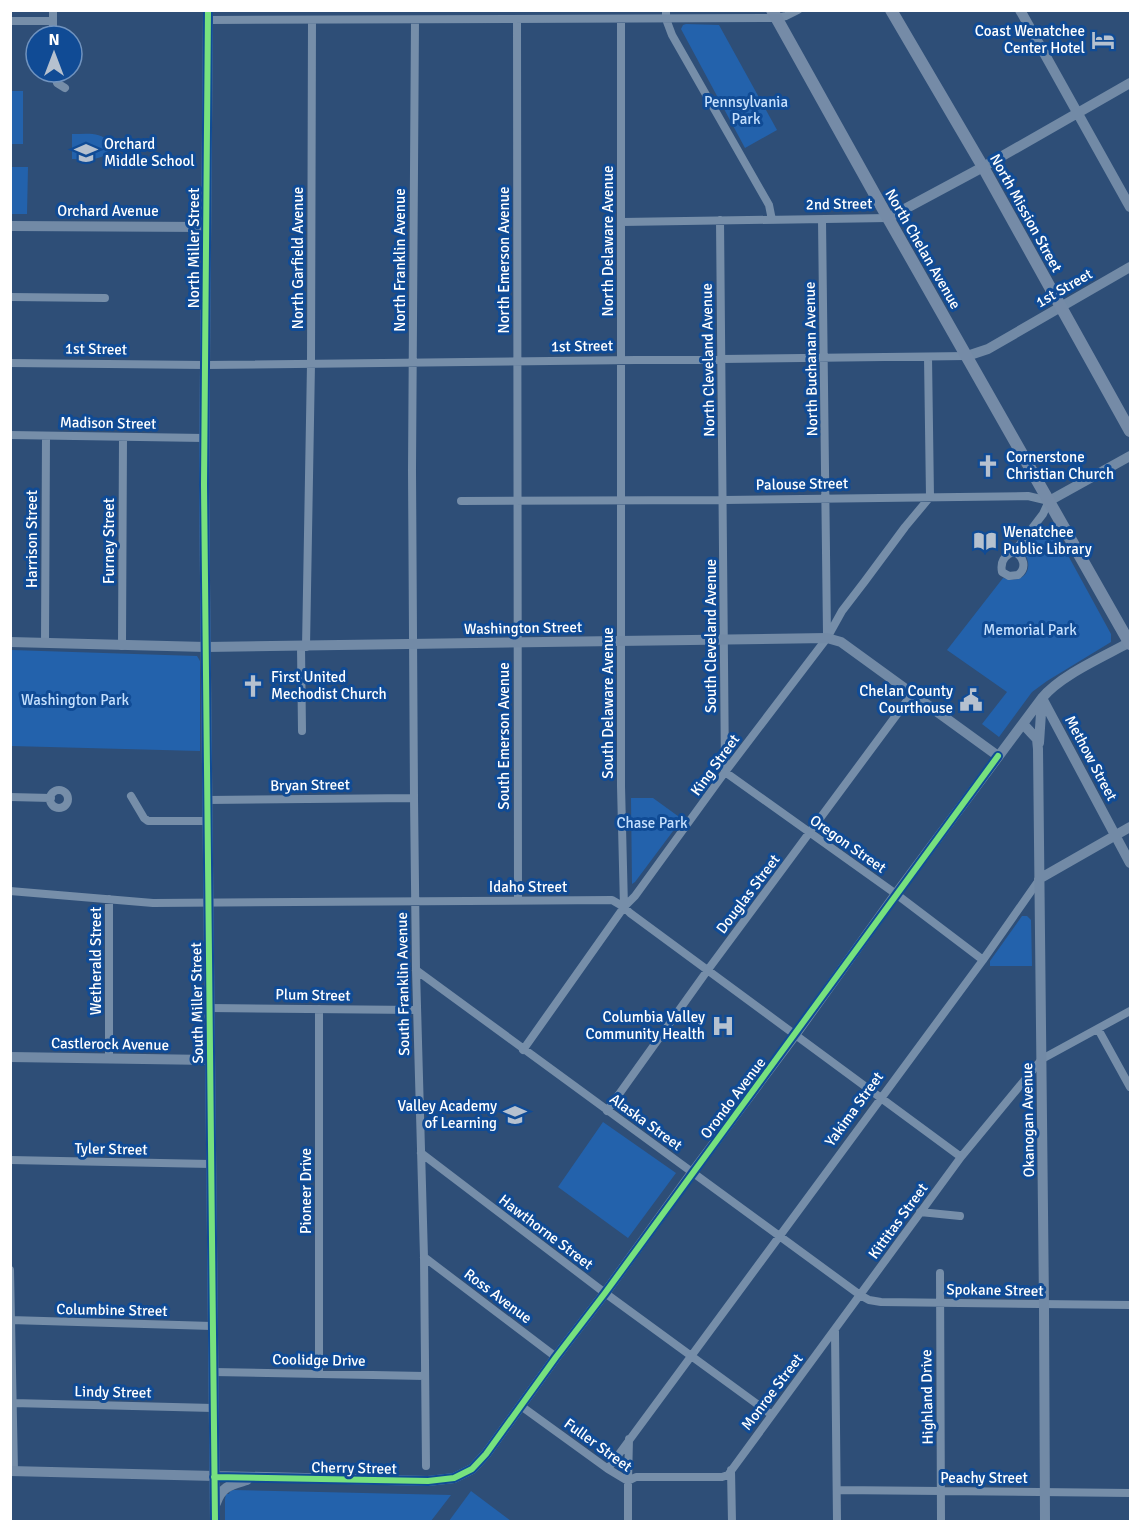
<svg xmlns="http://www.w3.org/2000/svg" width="1141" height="1532" font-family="Signika,sans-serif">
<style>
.green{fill:#2362ac}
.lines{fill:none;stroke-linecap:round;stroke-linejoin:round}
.street{stroke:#768ea9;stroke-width:8}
.secondary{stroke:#728aa6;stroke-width:10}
.primary{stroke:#758ba7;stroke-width:12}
.cycleway-casing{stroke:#104b95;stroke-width:10}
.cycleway{stroke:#77e17e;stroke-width:6}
.labels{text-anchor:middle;stroke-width:6;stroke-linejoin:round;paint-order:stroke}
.poi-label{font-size:15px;fill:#fff;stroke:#104b95;text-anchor:end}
.park-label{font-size:15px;fill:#c5e0fe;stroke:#104b95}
.street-label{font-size:15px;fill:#fff;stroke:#104b95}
</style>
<rect width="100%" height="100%" fill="#2e4e77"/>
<path class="green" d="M686,24L719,25L777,130L745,148L681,29L683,25Z
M11,91H23V144H11Z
M72,134C85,134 100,131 109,142V151C100,162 86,159 72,159Z
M11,167H28L27,214H11Z
M1045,526H1052L1111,634V642L1047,681L1032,692L999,737L982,724L1007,692L947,650L1003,578C1007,579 1013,580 1018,579C1029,576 1031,563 1025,555Z
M11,650L197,656L200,661V751L11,746Z
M631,798H653L682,819L635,882L632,884Z
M1022,916H1027L1031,920L1032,966H990V961Z
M603,1122L676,1173L628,1238L558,1187Z
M234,1490L451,1495L431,1521L225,1522V1499L226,1494H229L230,1491Z
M471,1491L511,1521H449Z"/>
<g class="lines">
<path class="street" d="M53,10V36
M666,10V19L672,35L769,205L772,220
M517,19L518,900
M621,19V786L624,907
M208,20L776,18L786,16L798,10
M415,20L412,470L414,798L416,970L424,1257L426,1466
M10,21H53
M54,72L57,83L65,88
M720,220L725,772L896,894L983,960
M822,220L827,635
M622,222L888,218
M10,297L105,298
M928,357L930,497
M10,363L205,365L967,356
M10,435L204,438
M461,501L724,500L1028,496L1049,501L1043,514L1014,552C1004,555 1000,562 1002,572L1009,576L1018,575C1027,568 1024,556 1014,552
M45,643L46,436
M122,646L123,438
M301,647L302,731
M306,647L311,364L312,20
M50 799a9 9 0 1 1 18 0a9 9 0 1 1-18 0Z
M131,796L144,818L148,821H207
M10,797L51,798
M207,800L414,798
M10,891L153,903L612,900L624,907L630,913L961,1157
M416,970L860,1295L869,1300L881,1302L1130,1305
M209,1008L417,1010
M1098,1029L1130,1087
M523,1050L624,907L635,896L725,772L827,638L842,611L865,581L905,527L930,497
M109,1059V899
M607,1111L707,971L912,694
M421,1153L605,1293L772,1415
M10,1160L211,1164
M920,1212L960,1216
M424,1257L556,1357
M10,1270L14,1471
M940,1273L941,1522
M10,1320L212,1326
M835,1331L837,1522
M213,1372L425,1376
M319,1374V1009
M13,1403L213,1408
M521,1406L608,1469L628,1481V1522
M629,1439L628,1481L636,1477H722L728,1475L961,1157L1042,1059L1130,1011
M608,1469L983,960L1039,880
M731,1470L732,1522
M837,1490L1130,1493"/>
<path class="secondary" d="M208,10L204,485L215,1522
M1020,10L1130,207
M888,218L983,167L1130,83
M10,226L206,227
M967,356L988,349L1130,267
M1049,501L1130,456
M10,642L206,647L827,638L841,642L998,756
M1042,698L1130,863
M1023,724L1037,739L1038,749L1044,1304L1045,1522
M1039,743L1042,698
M1039,879L1130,827
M10,1057L210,1060
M10,1471L428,1481L454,1478L472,1469L486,1454L556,1357L605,1293L692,1173L795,1035L896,894L1042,698C1061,675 1103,657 1130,642
M216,1503C222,1486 231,1485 247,1480"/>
<path class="primary" d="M772,10L888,218L1130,644
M891,10L983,167L1130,431"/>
<g class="cycleway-casing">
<path id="cycleway" d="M208,10L204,485L215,1522
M214,1477L428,1481L454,1478L472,1469L486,1454L556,1357L605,1293L998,756"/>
</g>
<use href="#cycleway" class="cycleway"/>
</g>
<defs>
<g id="hotel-bare" transform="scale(1.8)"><path d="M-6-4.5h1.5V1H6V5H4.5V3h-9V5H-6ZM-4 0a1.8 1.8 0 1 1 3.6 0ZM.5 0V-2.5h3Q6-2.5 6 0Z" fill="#b6c1cf" stroke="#104b95" stroke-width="2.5" paint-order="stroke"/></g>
<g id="school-bare" transform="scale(1.8)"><path d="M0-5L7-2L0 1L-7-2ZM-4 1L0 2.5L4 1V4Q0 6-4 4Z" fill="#b6c1cf" stroke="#104b95" stroke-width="2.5" paint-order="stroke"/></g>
<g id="church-bare" transform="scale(1.8)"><path d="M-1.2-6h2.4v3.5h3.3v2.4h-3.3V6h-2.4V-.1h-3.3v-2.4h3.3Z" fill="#b6c1cf" stroke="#104b95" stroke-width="2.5" paint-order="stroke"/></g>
<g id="library-bare" transform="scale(1.8)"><path d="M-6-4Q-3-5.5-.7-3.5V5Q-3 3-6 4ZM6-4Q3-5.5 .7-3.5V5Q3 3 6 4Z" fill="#b6c1cf" stroke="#104b95" stroke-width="2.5" paint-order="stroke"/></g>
<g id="civic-bare" transform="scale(1.8)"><path d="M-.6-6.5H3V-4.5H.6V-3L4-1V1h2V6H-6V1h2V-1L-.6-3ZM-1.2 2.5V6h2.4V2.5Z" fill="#b6c1cf" stroke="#104b95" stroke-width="2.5" paint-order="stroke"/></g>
<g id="hospital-bare" transform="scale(1.8)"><path d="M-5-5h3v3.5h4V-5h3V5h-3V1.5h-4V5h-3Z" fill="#b6c1cf" stroke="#104b95" stroke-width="2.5" paint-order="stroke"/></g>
</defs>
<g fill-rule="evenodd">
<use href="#hotel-bare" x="1103" y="40"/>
<use href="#school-bare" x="86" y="153"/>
<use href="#church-bare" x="988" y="466"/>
<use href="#library-bare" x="985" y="541"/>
<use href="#church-bare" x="253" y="686"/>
<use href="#civic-bare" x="971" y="700"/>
<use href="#hospital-bare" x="723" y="1026"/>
<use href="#school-bare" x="515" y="1115"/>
</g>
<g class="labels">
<g class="poi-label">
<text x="1085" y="36">Coast Wenatchee<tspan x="1085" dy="17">Center Hotel</tspan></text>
<text x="104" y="149" text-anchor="start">Orchard<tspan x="104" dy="17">Middle School</tspan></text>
<text x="1006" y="462" text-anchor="start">Cornerstone<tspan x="1006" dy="17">Christian Church</tspan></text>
<text x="1003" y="537" text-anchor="start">Wenatchee<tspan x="1003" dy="17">Public Library</tspan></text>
<text x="271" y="682" text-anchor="start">First United<tspan x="271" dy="17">Mechodist Church</tspan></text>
<text x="953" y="696">Chelan County<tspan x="953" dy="17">Courthouse</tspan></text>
<text x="705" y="1022">Columbia Valley<tspan x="705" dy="17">Community Health</tspan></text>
<text x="497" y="1111">Valley Academy<tspan x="497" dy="17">of Learning</tspan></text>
</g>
<g class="park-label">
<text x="746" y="107">Pennsylvania<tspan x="746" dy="17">Park</tspan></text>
<text x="1030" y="635">Memorial Park</text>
<text x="75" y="705">Washington Park</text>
<text x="652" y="828">Chase Park</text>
</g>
<g class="street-label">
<text transform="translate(839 204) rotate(-1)" y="5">2nd Street</text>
<text x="108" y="216">Orchard Avenue</text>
<text transform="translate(1026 213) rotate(61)" y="5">North Mission Street</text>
<text transform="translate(608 241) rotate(-90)" y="5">North Delaware Avenue</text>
<text transform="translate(194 248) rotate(-90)" y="5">North Miller Street</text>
<text transform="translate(923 249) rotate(60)" y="5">North Chelan Avenue</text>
<text transform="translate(298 258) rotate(-90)" y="5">North Garfield Avenue</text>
<text transform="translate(400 260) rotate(-90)" y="5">North Franklin Avenue</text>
<text transform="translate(504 260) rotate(-90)" y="5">North Emerson Avenue</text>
<text transform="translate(1064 288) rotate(-30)" y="5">1st Street</text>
<text transform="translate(582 346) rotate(-1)" y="5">1st Street</text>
<text transform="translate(96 349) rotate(1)" y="5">1st Street</text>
<text transform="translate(811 359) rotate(-91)" y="5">North Buchanan Avenue</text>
<text transform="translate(708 360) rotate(-91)" y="5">North Cleveland Avenue</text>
<text transform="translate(108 423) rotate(1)" y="5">Madison Street</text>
<text transform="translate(802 484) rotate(-1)" y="5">Palouse Street</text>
<text transform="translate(32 539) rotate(-90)" y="5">Harrison Street</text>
<text transform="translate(109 541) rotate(-90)" y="5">Furney Street</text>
<text transform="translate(523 628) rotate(-1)" y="5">Washington Street</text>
<text transform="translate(711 636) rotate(-90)" y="5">South Cleveland Avenue</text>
<text transform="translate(608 703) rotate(-90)" y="5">South Delaware Avenue</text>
<text transform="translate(504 736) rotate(-90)" y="5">South Emerson Avenue</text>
<text transform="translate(1091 758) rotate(62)" y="5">Methow Street</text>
<text transform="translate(715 765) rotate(-54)" y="5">King Street</text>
<text transform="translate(310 785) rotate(-1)" y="5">Bryan Street</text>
<text transform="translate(848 844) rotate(35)" y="5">Oregon Street</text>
<text x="528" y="892">Idaho Street</text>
<text transform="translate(748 894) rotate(-53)" y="5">Douglas Street</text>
<text transform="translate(96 961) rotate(-90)" y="5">Wetherald Street</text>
<text transform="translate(403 984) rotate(-91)" y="5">South Franklin Avenue</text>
<text transform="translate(313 995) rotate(1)" y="5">Plum Street</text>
<text transform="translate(197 1003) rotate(-91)" y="5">South Miller Street</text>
<text transform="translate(110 1044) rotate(1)" y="5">Castlerock Avenue</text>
<text transform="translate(733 1098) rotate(-53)" y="5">Orondo Avenue</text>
<text transform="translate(854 1109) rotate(-54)" y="5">Yakima Street</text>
<text transform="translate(1028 1120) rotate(-91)" y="5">Okanogan Avenue</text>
<text transform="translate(646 1122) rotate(36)" y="5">Alaska Street</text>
<text transform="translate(111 1149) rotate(1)" y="5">Tyler Street</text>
<text transform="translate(306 1191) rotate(-90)" y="5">Pioneer Drive</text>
<text transform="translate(898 1221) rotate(-54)" y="5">Kittitas Street</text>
<text transform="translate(546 1232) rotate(37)" y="5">Hawthorne Street</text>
<text transform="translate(995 1290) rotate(1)" y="5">Spokane Street</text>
<text transform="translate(498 1296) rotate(37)" y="5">Ross Avenue</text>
<text transform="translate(112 1310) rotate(1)" y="5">Columbine Street</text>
<text transform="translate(319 1360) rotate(1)" y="5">Coolidge Drive</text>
<text transform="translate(113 1392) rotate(1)" y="5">Lindy Street</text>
<text transform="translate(772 1392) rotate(-53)" y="5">Monroe Street</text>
<text transform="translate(927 1397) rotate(-91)" y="5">Highland Drive</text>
<text transform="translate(598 1445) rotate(36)" y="5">Fuller Street</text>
<text transform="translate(354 1468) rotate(1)" y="5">Cherry Street</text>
<text x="984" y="1483">Peachy Street</text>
</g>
</g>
<rect width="1141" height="1532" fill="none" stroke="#ffffff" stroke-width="24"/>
<g transform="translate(54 54)"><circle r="28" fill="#104b95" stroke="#7093bf" stroke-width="1.5"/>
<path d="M0-4.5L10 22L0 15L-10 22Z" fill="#b6c1cf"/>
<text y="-9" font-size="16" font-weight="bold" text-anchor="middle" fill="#ffffff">N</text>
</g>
</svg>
